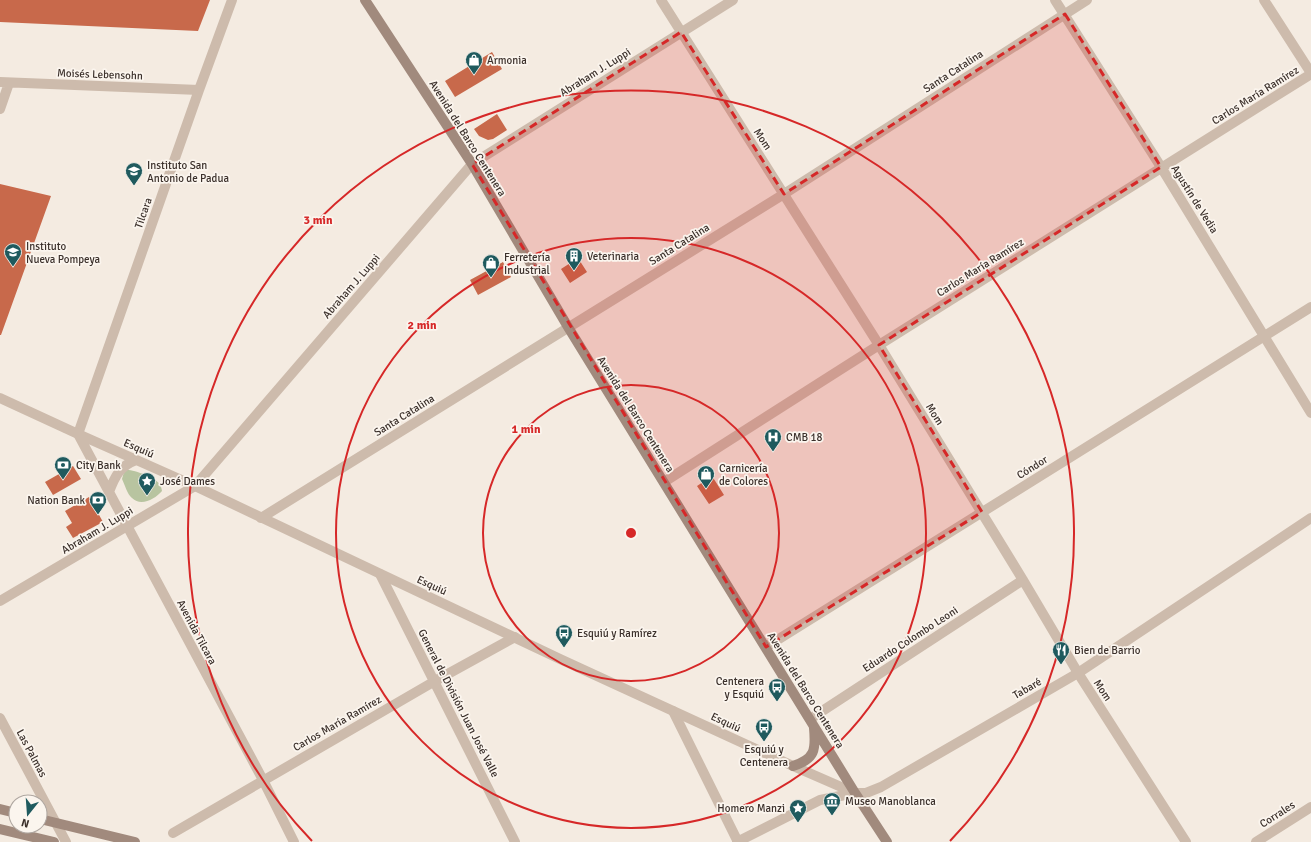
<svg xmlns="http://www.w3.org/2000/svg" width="1311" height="842" font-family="Signika,sans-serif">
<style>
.green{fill:#b8c4a0}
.building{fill:#c8694b}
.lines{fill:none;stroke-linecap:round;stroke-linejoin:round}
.minor{stroke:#cdbbac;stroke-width:10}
.tertiary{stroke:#cdbbac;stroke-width:10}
.secondary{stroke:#a18a7d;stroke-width:10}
.marked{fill:#d62828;fill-opacity:0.2;stroke:#d62828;stroke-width:3;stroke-dasharray:8 5;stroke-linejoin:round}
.ring{fill:none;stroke:#d62828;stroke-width:2}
.labels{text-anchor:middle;stroke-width:3.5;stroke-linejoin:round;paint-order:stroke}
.poi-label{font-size:11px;fill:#3b302b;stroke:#fbf5ee;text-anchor:start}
.street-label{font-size:11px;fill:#3b302b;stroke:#fbf5ee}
.centre{fill:#d62828;stroke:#fbf5ee;stroke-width:2}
.ring-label{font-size:12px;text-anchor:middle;font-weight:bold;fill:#d62828;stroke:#fbf5ee;stroke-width:3.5;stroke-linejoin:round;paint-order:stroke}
</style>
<rect width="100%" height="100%" fill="#f4ebe1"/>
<path class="green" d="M127,470C135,470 157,478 160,485C161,485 162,491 162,491C155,499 141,507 132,498C127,494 125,485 122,479L124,472Z"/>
<path class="building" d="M0,0H210L198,31L0,22Z
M492,52L502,69L455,97L445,81Z
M497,114L507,130L493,139L488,140L479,136L474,129Z
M0,184L51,196L1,335H0Z
M578,258L587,272L570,283L561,269Z
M503,262L511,277L478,295L470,280Z
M73,466L81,479L53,495L45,482Z
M712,476L724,495L709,504L697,486Z
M89,497L103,522L73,538L66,527L72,523L65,511Z"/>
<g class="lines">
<path class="minor" d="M661,0L879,345L1023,580L1078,673L1186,842
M1055,0L1161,167L1311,413
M1264,0L1311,73
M0,82L199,90
M0,109L9,83
M78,434L199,90L232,0
M664,482L879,345L1311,74
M261,518L784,194L1087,0
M380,574L515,842
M0,601L195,486L472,164L733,0
M766,647L1311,307
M673,711L738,842
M0,718L66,842
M810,719L1023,580
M173,833L435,681L515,637
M737,842L820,800L855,793H866L881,787L1078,673L1311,518
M1256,842L1311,807"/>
<path class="tertiary" d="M0,398L78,434L195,486L560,659L793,766L855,793
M78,434L263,780L294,842
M109,492C115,476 120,466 136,460"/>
<path class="secondary" d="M365,0L472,164L568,327L855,793L887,842
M793,766C815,759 816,750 814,728
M0,809L16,813
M40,819L135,842
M0,829L54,842"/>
</g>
<path class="marked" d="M1065,14L1161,167L879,345L982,512L766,647L472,164L681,32L784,194Z"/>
<g class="ring">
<circle cx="631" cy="533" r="148"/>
<circle cx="631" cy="533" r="295"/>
<path d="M312 841A443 443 0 1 1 950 841"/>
</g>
<defs>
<g id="shop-pin" transform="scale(0.9)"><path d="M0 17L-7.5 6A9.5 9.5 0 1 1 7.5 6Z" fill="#1f5a5e" stroke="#fbf5ee"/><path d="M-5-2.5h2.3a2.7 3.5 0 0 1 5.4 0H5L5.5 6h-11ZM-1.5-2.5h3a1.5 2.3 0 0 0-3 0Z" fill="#fff"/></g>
<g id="school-pin" transform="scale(0.9)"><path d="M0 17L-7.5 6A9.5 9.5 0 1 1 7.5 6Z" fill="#1f5a5e" stroke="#fbf5ee"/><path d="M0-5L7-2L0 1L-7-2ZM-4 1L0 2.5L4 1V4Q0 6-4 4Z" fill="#fff"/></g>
<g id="building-pin" transform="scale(0.9)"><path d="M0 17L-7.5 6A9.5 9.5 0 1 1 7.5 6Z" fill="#1f5a5e" stroke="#fbf5ee"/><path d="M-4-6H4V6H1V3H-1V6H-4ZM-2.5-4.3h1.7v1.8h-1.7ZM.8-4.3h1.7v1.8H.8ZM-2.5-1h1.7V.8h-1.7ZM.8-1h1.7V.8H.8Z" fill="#fff"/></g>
<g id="hospital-pin" transform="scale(0.9)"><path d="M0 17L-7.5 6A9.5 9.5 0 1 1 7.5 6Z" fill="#1f5a5e" stroke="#fbf5ee"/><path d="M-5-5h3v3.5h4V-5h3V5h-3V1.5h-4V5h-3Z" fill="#fff"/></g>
<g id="bank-pin" transform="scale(0.9)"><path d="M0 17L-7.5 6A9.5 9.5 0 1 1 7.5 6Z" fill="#1f5a5e" stroke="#fbf5ee"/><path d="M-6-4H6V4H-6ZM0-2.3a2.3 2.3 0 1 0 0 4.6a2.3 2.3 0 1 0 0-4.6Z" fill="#fff"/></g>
<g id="sight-pin" transform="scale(0.9)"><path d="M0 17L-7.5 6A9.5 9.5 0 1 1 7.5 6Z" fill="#1f5a5e" stroke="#fbf5ee"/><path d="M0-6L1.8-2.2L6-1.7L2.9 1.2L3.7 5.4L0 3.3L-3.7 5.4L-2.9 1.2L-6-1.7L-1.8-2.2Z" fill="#fff"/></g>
<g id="bus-pin" transform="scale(0.9)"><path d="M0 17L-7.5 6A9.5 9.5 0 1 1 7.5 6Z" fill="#1f5a5e" stroke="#fbf5ee"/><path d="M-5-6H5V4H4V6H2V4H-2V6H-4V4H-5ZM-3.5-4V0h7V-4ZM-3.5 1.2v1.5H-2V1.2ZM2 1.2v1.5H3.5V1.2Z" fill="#fff"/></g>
<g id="restaurant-pin" transform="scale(0.9)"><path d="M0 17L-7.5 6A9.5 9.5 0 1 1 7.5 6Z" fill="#1f5a5e" stroke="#fbf5ee"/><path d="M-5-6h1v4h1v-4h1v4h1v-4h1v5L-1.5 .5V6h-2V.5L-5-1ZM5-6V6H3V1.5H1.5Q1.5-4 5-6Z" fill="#fff"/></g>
<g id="museum-pin" transform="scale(0.9)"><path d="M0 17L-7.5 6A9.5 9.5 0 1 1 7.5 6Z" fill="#1f5a5e" stroke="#fbf5ee"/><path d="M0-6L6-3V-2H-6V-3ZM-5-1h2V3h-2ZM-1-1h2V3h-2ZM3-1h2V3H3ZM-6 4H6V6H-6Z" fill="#fff"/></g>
</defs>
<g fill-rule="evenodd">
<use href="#shop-pin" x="474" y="60"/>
<use href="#school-pin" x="134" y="171"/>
<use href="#school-pin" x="13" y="252"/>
<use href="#building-pin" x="574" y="256"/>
<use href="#shop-pin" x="491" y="263"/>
<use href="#hospital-pin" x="773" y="437"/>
<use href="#bank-pin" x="63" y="465"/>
<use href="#shop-pin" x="706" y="474"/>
<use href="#sight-pin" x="147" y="481"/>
<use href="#bank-pin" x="98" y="500"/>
<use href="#bus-pin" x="564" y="633"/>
<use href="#restaurant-pin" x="1061" y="650"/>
<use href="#bus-pin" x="777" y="687"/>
<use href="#bus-pin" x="764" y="727"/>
<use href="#museum-pin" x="832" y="801"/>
<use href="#sight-pin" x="798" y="808"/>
</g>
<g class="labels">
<g class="poi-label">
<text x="487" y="64">Armonia</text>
<text x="147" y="169">Instituto San<tspan x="147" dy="13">Antonio de Padua</tspan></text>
<text x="26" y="250">Instituto<tspan x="26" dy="13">Nueva Pompeya</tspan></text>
<text x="587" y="260">Veterinaria</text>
<text x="504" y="261">Ferretería<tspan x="504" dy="13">Industrial</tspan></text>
<text x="786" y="441">CMB 18</text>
<text x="76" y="469">City Bank</text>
<text x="719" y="472">Carnicería<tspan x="719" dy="13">de Colores</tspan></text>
<text x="160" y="485">José Dames</text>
<text x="85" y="504" text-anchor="end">Nation Bank</text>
<text x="577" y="637">Esquiú y Ramírez</text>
<text x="1074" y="654">Bien de Barrio</text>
<text x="764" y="685" text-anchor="end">Centenera<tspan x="764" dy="13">y Esquiú</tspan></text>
<text x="764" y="753" text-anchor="middle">Esquiú y<tspan x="764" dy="13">Centenera</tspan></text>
<text x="845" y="805">Museo Manoblanca</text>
<text x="785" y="812" text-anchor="end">Homero Manzi</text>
</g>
<g class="street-label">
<text transform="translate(953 71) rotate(-33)" y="4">Santa Catalina</text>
<text transform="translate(595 72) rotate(-32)" y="4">Abraham J. Luppi</text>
<text transform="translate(100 74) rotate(2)" y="4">Moisés Lebensohn</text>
<text transform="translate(1255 95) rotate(-32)" y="4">Carlos María Ramírez</text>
<text transform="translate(468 138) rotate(58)" y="4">Avenida del Barco Centenera</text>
<text transform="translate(763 139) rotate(57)" y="4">Mom</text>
<text transform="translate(1195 199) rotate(58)" y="4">Agustín de Vedia</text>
<text transform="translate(143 213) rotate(-71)" y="4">Tilcara</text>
<text transform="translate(679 244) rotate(-32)" y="4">Santa Catalina</text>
<text transform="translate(980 267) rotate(-32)" y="4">Carlos María Ramírez</text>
<text transform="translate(351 286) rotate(-49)" y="4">Abraham J. Luppi</text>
<text transform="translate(636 414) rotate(58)" y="4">Avenida del Barco Centenera</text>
<text transform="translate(935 414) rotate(58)" y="4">Mom</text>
<text transform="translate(404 415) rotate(-32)" y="4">Santa Catalina</text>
<text transform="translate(139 448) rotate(24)" y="4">Esquiú</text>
<text transform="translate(1032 467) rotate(-32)" y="4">Cóndor</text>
<text transform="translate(97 530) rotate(-31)" y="4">Abraham J. Luppi</text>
<text transform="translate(432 585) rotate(25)" y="4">Esquiú</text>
<text transform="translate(197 632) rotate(62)" y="4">Avenida Tilcara</text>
<text transform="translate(910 639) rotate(-33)" y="4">Eduardo Colombo Leoni</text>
<text transform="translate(1027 688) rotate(-30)" y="4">Tabaré</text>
<text transform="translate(806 690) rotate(58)" y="4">Avenida del Barco Centenera</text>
<text transform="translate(1103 690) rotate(57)" y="4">Mom</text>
<text transform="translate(459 703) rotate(63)" y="4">General de División Juan José Valle</text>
<text transform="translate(726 722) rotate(25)" y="4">Esquiú</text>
<text transform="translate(337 723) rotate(-30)" y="4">Carlos María Ramírez</text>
<text transform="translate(32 753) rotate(62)" y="4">Las Palmas</text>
<text transform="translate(1277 814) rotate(-33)" y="4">Corrales</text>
</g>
</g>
<circle cx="631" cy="533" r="6" class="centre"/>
<g class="ring-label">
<text x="318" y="224">3 min</text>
<text x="422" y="329">2 min</text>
<text x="526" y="433">1 min</text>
</g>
<g transform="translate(28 814) rotate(197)"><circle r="19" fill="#fbf5ee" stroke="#aea6a0"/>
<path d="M0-3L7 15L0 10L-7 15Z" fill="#1f5a5e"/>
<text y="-6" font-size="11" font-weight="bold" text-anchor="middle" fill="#3b302b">N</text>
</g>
</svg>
